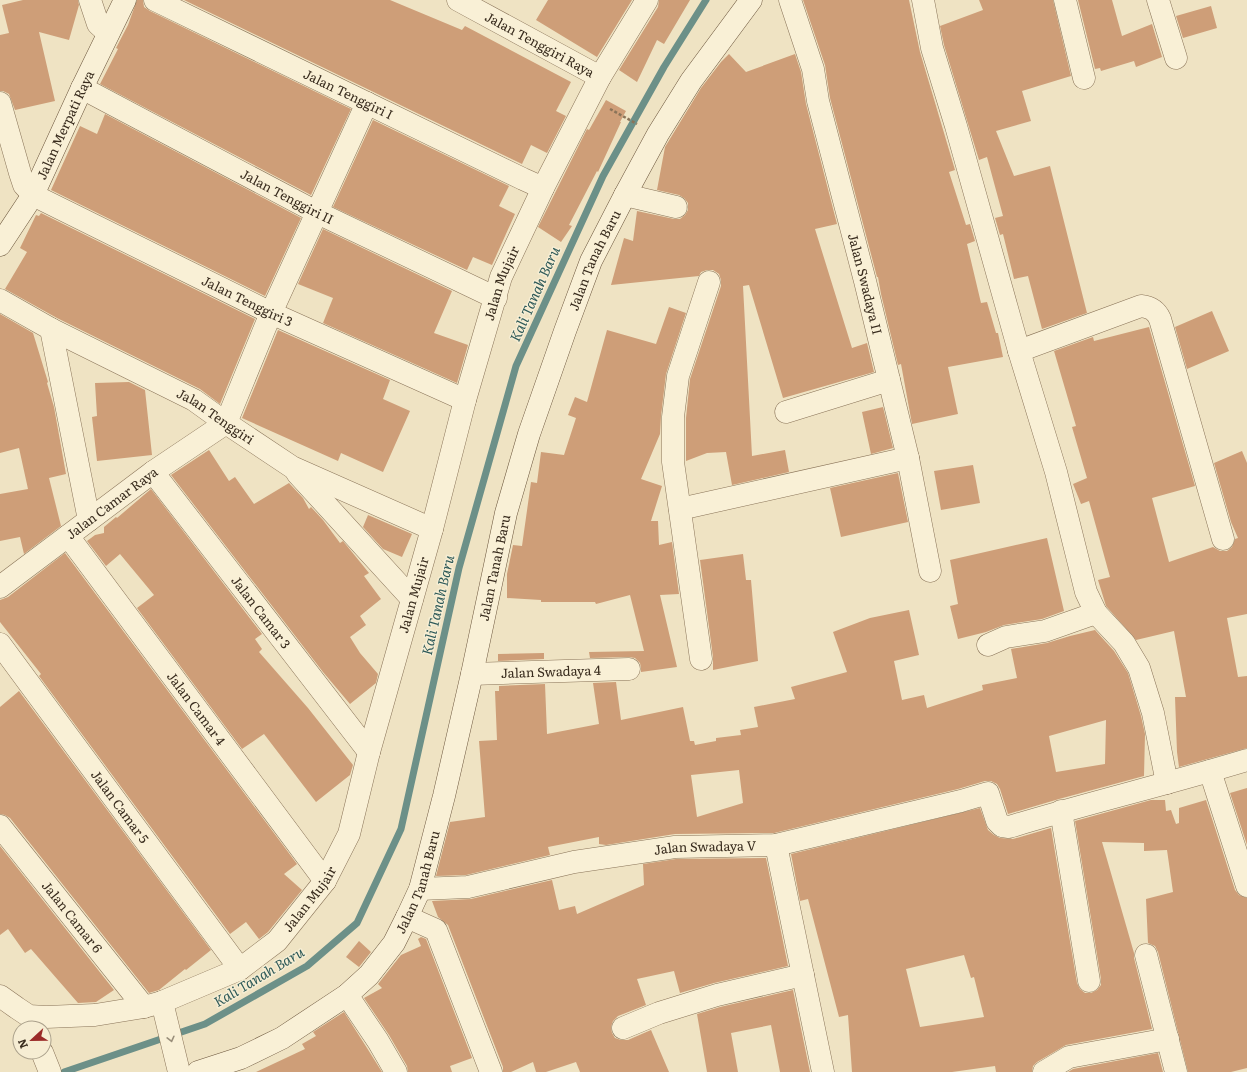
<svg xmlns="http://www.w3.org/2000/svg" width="1247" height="1072" font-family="Literata,serif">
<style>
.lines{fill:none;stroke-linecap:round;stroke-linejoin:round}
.stream{stroke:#6c9088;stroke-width:7}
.building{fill:#ce9e78;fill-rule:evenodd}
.street-casing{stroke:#8a7459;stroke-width:23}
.secondary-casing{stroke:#6b553c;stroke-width:23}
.path{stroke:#8a7459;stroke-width:2.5;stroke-dasharray:3 2;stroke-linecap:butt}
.street{stroke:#f9f0d6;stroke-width:22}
.secondary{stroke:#f9f0d6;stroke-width:22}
.oneway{stroke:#998e7a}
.labels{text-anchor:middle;stroke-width:3;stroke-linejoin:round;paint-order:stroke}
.street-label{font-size:13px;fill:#392c1e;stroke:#f6edd3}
.water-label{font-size:14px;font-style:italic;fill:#2d5958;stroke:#f6edd3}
</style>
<rect width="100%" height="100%" fill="#efe3c3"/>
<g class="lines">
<path class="stream" d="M64,1072L205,1024L307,966L357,923L401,829L459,568L516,366L603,176L664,67L706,0"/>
</g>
<path class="building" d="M23,0H78L79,5L69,40L39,32L55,101L15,110L9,94L3,91H0V35L9,33L2,5Z
M137,0H143L144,7L150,11L351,109L311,195L100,84L118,49L116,48L128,25Z
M184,0H390L462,30L465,26L571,82L556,111L566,116L547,153L531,145L522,164Z
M548,0H632L597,57L536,20Z
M659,0H690L664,44L657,40L637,82L619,70L658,7Z
M803,0H909L920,52L955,170L949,172L966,225L970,224L975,241L967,244L981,303L987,302L996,333H998L1003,357L948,367L958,414L912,424L901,364L898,365L881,294L878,277H877L830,98L825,65Z
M979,0H1053L1071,76L1022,91L1031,121L996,131L1014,176L1050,166L1087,313L1042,329L1028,276L1014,279L1003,234L1000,235L995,218L1003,216L987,157L979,160L944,45L940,26L983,10Z
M1078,0H1112L1122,36L1152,24L1162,57L1136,67L1134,61L1101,71L1100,68L1095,69Z
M1211,6L1217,28L1183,38L1176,16Z
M729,54L746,72L795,54L801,72L806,104L837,224L815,229L852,348L867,343L874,372L783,398L749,285L743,286L752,456L785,450L789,472L732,485L726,452L707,453L686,461V418L690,379L721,286V280L719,274L713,270H707L701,272L699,276L611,285L624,238L633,241L637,211L674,219H680L685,215L688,210V203L684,198L679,195L657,190L665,147L701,88L721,62Z
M606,100L626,111L620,122H621L598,172L597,171L569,225L572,226L561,242L538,227L587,129L589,130Z
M105,114L301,218L265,296L51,190L80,126L97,134Z
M373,120L509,186L499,206L515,214L492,265L473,257L467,270L333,207Z
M41,213L255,319L220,404L200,389L57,318L5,289L27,252L20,248L36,215L39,216Z
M323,229L452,291L434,333L468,345L457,383L323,323L333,298L298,284Z
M669,307L686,313L666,374L661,416L660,434L641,479L662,486L651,521H658L659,545L672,542L679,594L660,595L677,667L641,672V668L640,663L635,658L629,657L590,658L589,652L644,651L630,595L596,604L595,602H541V600L507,598V574L513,545L522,546L531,482L537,483L541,452L564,455L576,418L568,415L575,397L587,402L607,330L656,344Z
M1212,311L1229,351L1187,369L1175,327Z
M0,314L33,333L48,382L47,383L54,407L66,474L49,478L61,526L24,554L20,537L0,541V494L28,489L19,448L0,453Z
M1149,327L1195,486L1152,498L1169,562L1213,547L1220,551H1227L1232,547L1235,539L1238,538L1231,522L1214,463L1242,451L1247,463V614L1227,618L1238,677L1247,676V748L1179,767L1177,752L1175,697H1186L1174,631L1136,640L1106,606L1098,580L1110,577L1089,501L1081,504L1073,484L1087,478L1072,427L1076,426L1054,351L1093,337L1094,341Z
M278,330L390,380L383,399L410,411L383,472L341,453L338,461L242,418Z
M129,382L145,390L152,455L97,461L92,417L97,416L95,383Z
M883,407L893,448L871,454L862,412Z
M209,450L229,481L235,477L254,504L289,483L303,498L309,509L311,507L323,520L340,543L343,541L369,573L364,576L381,599L360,616L366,625L350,637L360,653L378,674L376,683L350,704L323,672L171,475Z
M973,465L980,503L941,510L934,471Z
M898,473L908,522L841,537L830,488Z
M151,489L262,634L255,639L262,649L259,652L308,708L353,765L350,775L316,802L264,734L242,749L137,608L154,595L120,554L106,566L87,541L95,535L104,533V527L116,517L117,518Z
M368,515L412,534L402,557L383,549L363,527Z
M1047,538L1064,611L1042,619L1004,625L986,632L958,639L950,606L958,604L950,560Z
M65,553L297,864L284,874L302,890L268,932L259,939L246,922L230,934L39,676L41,674L0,622V600L8,597Z
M743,554L746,580H751L758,661L713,670V657L700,560Z
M909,610L919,655L894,661L902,700L924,695L927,708L983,690L982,685L1017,678L1011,649L1047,643L1070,636L1095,630L1114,651L1128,673L1141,716L1145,734L1144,776L1059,799L1008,814L1000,789L997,784L991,781H985L958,789L774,833L675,834L606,845L599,844V837L548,847L550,855L466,875L436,876L450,822L485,817L479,741L497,740L495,691H499V686L545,684L547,734L599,724L593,683L616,682L621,720L683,707L690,741H694L695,745L716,741V738L741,735L740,730L758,727L754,707L795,699L791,687L847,672L833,632L870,618ZM1106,720L1105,764L1056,772L1049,736ZM739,770L743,803L697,817L691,775Z
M544,653V659L498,661V654Z
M19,691L211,950L186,970L185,969L159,990L149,993L10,818L5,815L0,814V707Z
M1247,788V845L1230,793Z
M1151,800H1165L1166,811L1171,810L1176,824L1179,823V808L1206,800L1235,890L1239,895L1247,898V1068L1231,1072H1188L1158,952L1155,946L1148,943L1146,899L1173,892L1167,850L1144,851V843L1102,842L1134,953V958L1152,1029L1066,1045L1037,1062L1033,1066L1032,1072H996L995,1066L952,1072H852L848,1015L839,1017L808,899L800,901L791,854L980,808L988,830L994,835L1000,838L1013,839L1051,828L1077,983L1080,989L1085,993H1091L1097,990L1101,985V979L1075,821ZM964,955L971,978L974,977L984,1017L920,1027L906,969Z
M0,846L114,990L96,1002L78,1003L31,949L25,953L8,929L0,935Z
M766,858L788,966L714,983L680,993L674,971L637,979L646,1005L618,1016L613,1021L611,1027L612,1033L615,1038L621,1040H628L651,1030L669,1072H580L576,1062L546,1072H536L533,1062L511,1072H503V1067L448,925L438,917L432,901L471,899L552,880L559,910L575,906L577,914L644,885L643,864L676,859Z
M421,937L426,939L472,1058L450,1066L452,1072H408L407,1066L389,1035L364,998L382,988L378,984L401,955L421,946L418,939Z
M359,941L371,952L359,967L346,957Z
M793,990L810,1072H780L771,1025L731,1033L738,1072H707L697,1014L720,1007Z
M344,1012L367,1048L382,1072H256L305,1049L302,1044L316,1036L313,1032Z
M1158,1053L1163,1072H1068L1073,1069Z"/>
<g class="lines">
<g class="street-casing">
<g id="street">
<path d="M90,0L98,24L108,33"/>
<path id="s1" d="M155,0L523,179L543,188"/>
<path id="s2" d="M458,0L600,77"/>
<path id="s3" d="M790,0L813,69L818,101L865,281L908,458L930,571"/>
<path d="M923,0L932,48L956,126L1019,351L1056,472L1086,592L1096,613L1124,643L1139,668L1153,713L1167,783"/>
<path d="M1065,0L1084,78"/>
<path d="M1158,0L1176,58"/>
<path id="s4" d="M82,88L318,213L496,298"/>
<path id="s5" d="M0,103L20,173L24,185L33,195L271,313L465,400"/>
<path d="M625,195L676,207"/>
<path id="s6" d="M0,300L51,329L194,400L226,423L292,467L432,529"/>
<path d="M51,329L89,520"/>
<path d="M1019,351L1141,306C1150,307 1156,310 1160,319L1223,539"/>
<path d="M786,412L889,380"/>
<path d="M226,423L271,313L367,103"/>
<path id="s7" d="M153,472L369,752"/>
<path d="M297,473L412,599"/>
<path d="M680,509L908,458"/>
<path id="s8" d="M68,536L325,881"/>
<path id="s9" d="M0,587L153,472L226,423"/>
<path id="s10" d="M0,644L240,969"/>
<path d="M988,645L1006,637L1045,631L1096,613"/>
<path d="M701,659L673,462V417L678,376L709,282"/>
<path id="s11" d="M472,674L629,669"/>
<path d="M1210,771L1247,886"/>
<path d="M1061,811L1089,981"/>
<path id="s12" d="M0,826L144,1007"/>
<path d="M776,845L823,1072"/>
<path id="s13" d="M420,889L468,887L574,862L675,847L776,845L961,801L988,793L997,821L1002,826L1009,827C1088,803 1168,784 1247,760"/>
<path d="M407,917L436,930L491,1072"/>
<path d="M1146,955L1176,1072"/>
<path d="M347,995L378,1041L396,1072"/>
<path id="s14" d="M0,996L17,1008L29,1016L46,1017L95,1015L144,1007L162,1002L240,969L277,941L325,881L349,834L369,752L432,529L465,400L501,277L543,188L600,77L647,0"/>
<path d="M162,1002L179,1072"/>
<path d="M623,1028L659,1013L717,995L803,975"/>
<path d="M42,1052L50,1072"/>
<path d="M1044,1072L1069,1057L1168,1039"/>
</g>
</g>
<g class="secondary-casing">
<g id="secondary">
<path id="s15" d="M0,245L33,195L82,88L125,0"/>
<path id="s16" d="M198,1072L241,1058L282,1038L347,995L369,975L394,943L407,917L420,889L444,796L472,674L506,513L529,434L565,331L591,261L625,195L658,134L691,81L751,0"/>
</g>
</g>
<path class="path" d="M610,109L637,124"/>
<use href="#street" class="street"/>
<use href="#secondary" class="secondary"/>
</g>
<defs><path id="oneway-chevron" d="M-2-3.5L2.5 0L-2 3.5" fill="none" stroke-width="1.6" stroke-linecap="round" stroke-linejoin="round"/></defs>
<use class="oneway" href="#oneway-chevron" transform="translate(171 1039) rotate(76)"/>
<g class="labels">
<g class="street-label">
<text dy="5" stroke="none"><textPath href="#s2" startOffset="93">Jalan Tenggiri Raya</textPath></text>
<text dy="5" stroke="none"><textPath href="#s1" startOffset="215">Jalan Tenggiri I</textPath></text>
<text dy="5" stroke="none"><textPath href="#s15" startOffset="137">Jalan Merpati Raya</textPath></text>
<text dy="5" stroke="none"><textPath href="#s4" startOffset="232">Jalan Tenggiri II</textPath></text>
<text dy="5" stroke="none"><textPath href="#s16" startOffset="953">Jalan Tanah Baru</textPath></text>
<text dy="5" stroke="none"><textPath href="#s14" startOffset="1002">Jalan Mujair</textPath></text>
<text dy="5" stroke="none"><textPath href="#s3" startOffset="294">Jalan Swadaya II</textPath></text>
<text dy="5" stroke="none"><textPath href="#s5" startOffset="338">Jalan Tenggiri 3</textPath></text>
<text dy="5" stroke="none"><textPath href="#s6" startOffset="245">Jalan Tenggiri</textPath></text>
<text dy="5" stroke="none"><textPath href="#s9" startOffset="140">Jalan Camar Raya</textPath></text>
<text dy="5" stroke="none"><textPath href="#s16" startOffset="629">Jalan Tanah Baru</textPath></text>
<text dy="5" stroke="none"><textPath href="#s14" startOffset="678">Jalan Mujair</textPath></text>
<text dy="5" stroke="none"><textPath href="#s7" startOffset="177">Jalan Camar 3</textPath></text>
<text dy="5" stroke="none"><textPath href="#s11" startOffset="79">Jalan Swadaya 4</textPath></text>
<text dy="5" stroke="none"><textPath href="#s8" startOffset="215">Jalan Camar 4</textPath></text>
<text dy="5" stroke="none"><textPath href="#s10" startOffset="202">Jalan Camar 5</textPath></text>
<text dy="5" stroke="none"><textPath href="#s13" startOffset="289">Jalan Swadaya V</textPath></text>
<text dy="5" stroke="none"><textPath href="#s16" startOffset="305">Jalan Tanah Baru</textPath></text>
<text dy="5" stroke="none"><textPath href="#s14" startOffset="354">Jalan Mujair</textPath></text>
<text dy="5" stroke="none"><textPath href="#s12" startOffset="116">Jalan Camar 6</textPath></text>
</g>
<g class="water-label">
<text transform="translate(535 294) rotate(-66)" y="5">Kali Tanah Baru</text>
<text transform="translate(438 605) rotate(-77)" y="5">Kali Tanah Baru</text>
<text transform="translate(259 977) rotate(-31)" y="5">Kali Tanah Baru</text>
</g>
</g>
<g transform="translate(32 1040) rotate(248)"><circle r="19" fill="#f6edd3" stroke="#aaa08b"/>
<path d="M0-3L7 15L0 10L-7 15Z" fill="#9a2a28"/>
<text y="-6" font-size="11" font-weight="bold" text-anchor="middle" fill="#392c1e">N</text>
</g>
</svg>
